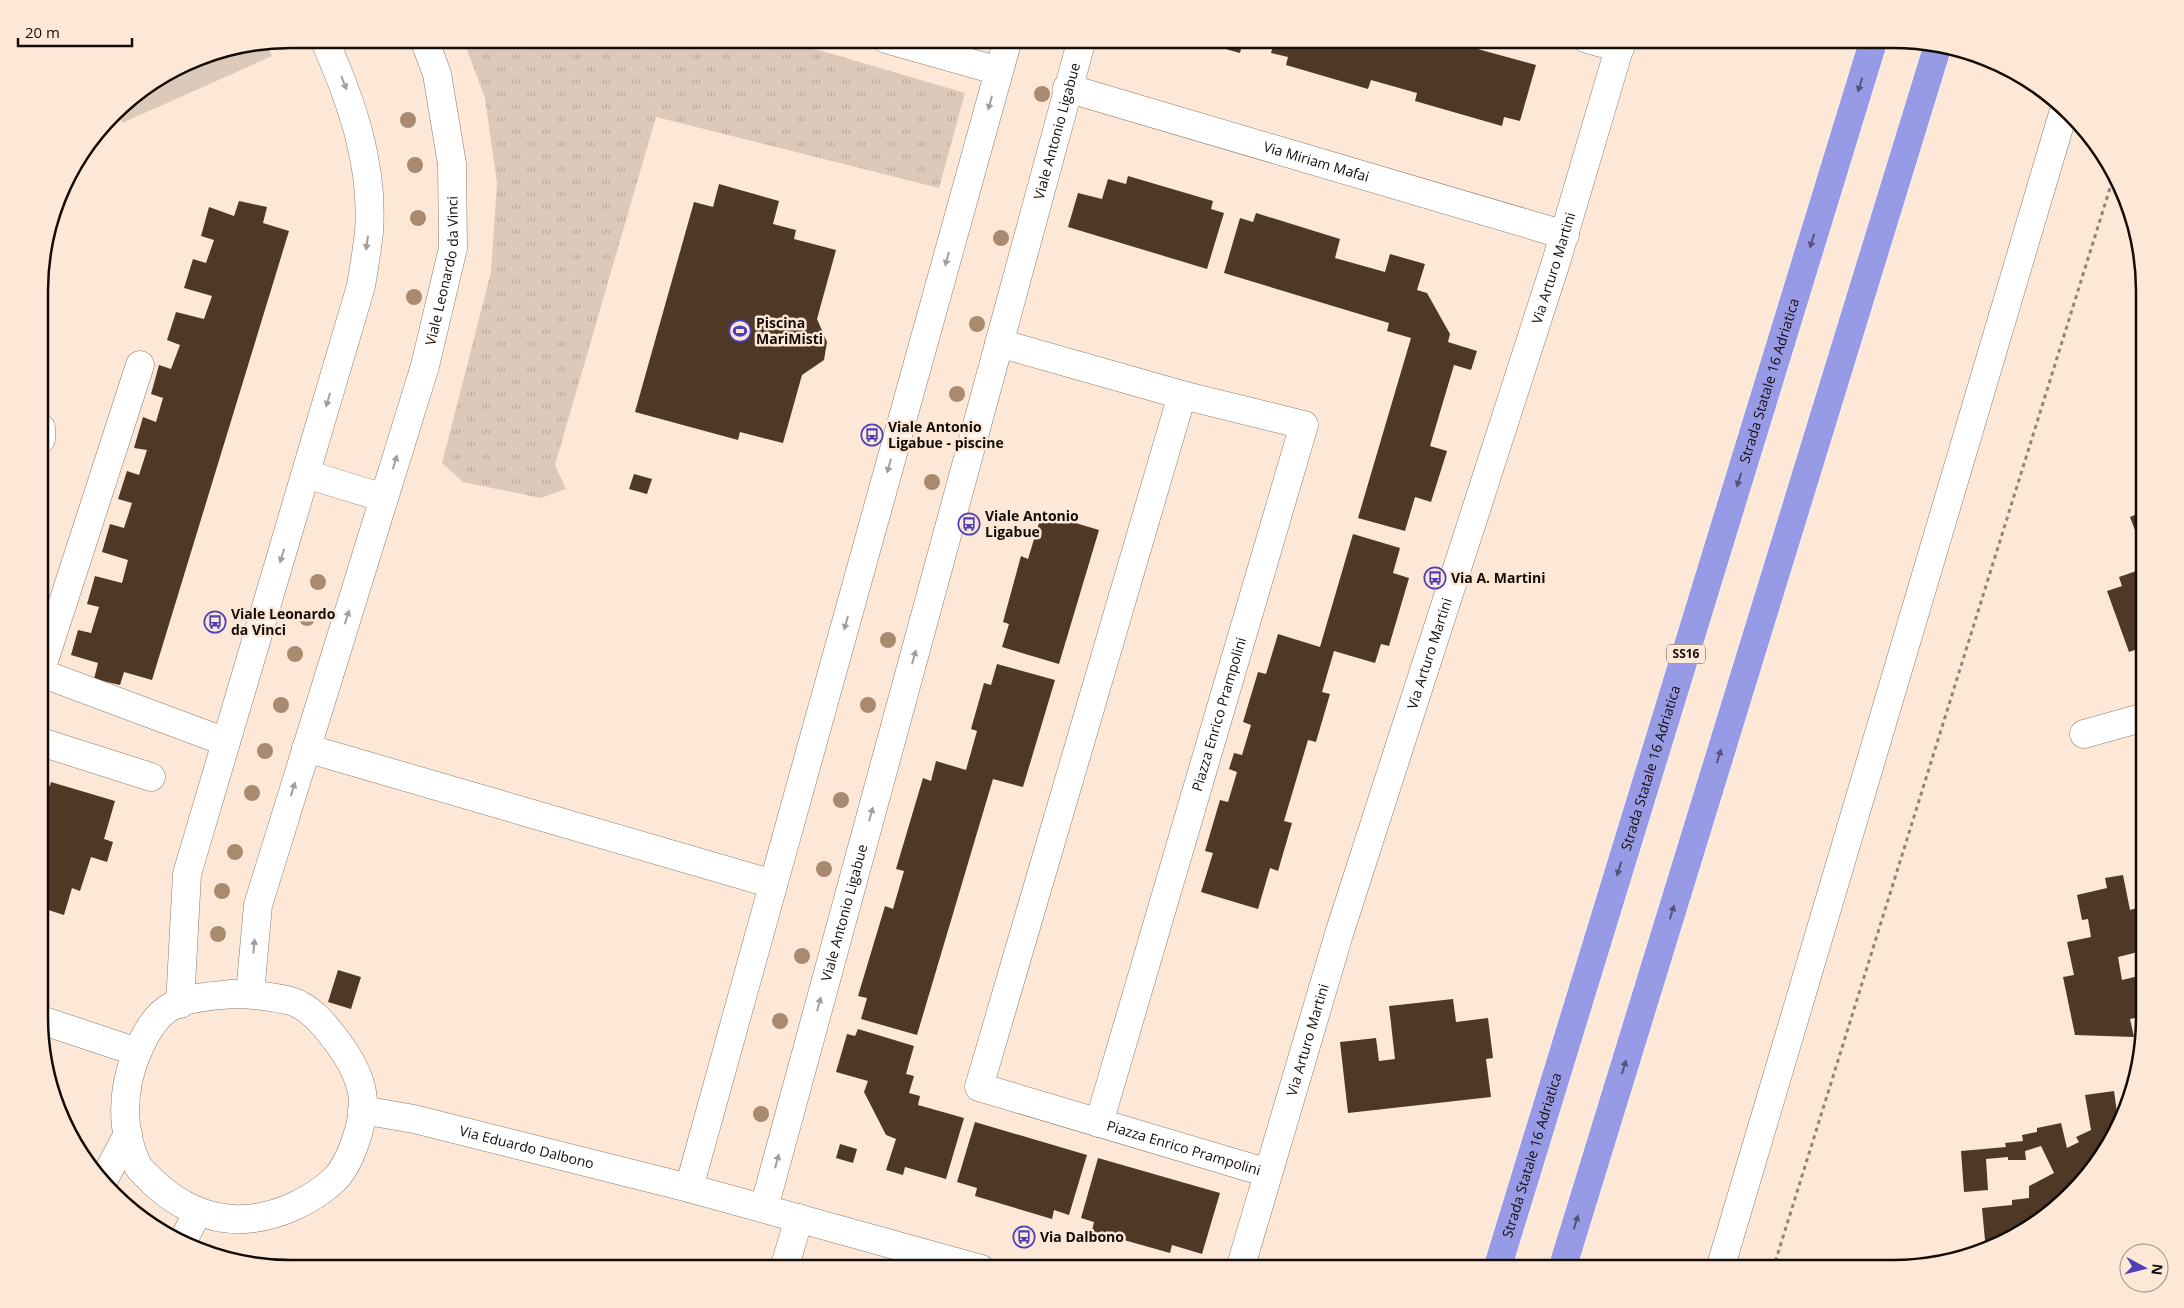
<svg xmlns="http://www.w3.org/2000/svg" width="2184" height="1308" font-family="'Open Sans',sans-serif">
<style>
.grass{fill:url(#grass-tufts)}
.pitch{fill:#ddc9b9}
.building{fill:#4f3826;fill-rule:evenodd}
.lines{fill:none;stroke-linecap:round;stroke-linejoin:round}
.minor-casing{stroke:#8c7a6b;stroke-width:29}
.highway-casing{stroke:#fff;stroke-width:29}
.path{stroke:#918377;stroke-width:3;stroke-dasharray:4 4;stroke-linecap:butt}
.minor{stroke:#fff;stroke-width:28}
.highway{stroke:#979ae4;stroke-width:28}
.tree{fill:#a98a6f}
.oneway{fill:#a19e9c}
.oneway2{fill:#555376}
.labels{text-anchor:middle;stroke-width:5;stroke-linejoin:round;paint-order:stroke}
.shield{fill:#fde8d7;stroke:#594e45;stroke-width:1}
.shield-label{font-size:12px;font-weight:bold;fill:#130c07}
.street-label{font-size:14px;fill:#130c07;stroke:#fde8d7}
.poi-label{font-size:14px;font-weight:bold;fill:#130c07;stroke:#fde8d7;text-anchor:start}
.rim{fill:none;stroke:#130c07;stroke-width:2.5}
</style>
<defs>
<pattern id="grass-tufts" width="24" height="20" patternUnits="userSpaceOnUse" patternTransform="scale(1.25)"><rect width="24" height="20" fill="#ddc9b9"/><path d="M3 7l-1-3M5 7V3M7 7l1-3M15 17l-1-3M17 17v-4M19 17l1-3" fill="none" stroke="#bdab9e"/></pattern>
</defs>
<rect width="100%" height="100%" fill="#fde8d7"/>
<path class="grass" d="M463,39H781L965,93L939,188L656,117L555,465L566,489L541,498L463,482L442,463L491,272L497,183L485,98Z"/>
<path class="pitch" d="M266,43L272,56L122,123L117,111L124,101L194,58Z"/>
<path class="building" d="M1205,39H1257L1255,48L1242,45L1240,53L1204,43Z
M1275,39H1441L1536,65L1520,121L1504,117L1502,126L1415,101L1417,93L1371,80L1368,89L1286,65L1288,57L1271,53Z
M1128,176L1213,201L1211,209L1224,213L1207,269L1068,227L1078,193L1102,199L1108,179L1126,184Z
M719,184L779,201L773,224L796,230L794,239L836,250L817,319L827,342L824,360L802,375L783,443L740,432L738,440L635,412L694,202L713,207Z
M239,201L267,207L263,223L289,231L152,680L124,672L120,685L94,679L98,663L71,655L78,630L91,633L99,607L87,604L95,576L122,583L128,560L102,552L110,524L124,528L132,503L118,499L127,471L139,475L147,450L134,448L143,417L156,422L163,398L151,394L159,365L171,369L180,345L167,340L176,312L204,319L212,296L184,288L193,259L206,263L214,240L201,236L209,207L234,216Z
M1256,213L1340,239L1335,258L1385,272L1390,254L1425,264L1417,290L1427,293L1450,334L1448,342L1477,351L1471,370L1454,365L1430,446L1447,451L1431,502L1415,497L1405,531L1358,518L1411,338L1387,331L1389,323L1224,273L1240,218L1253,222Z
M634,474L652,479L647,494L629,489Z
M2145,511V544L2141,546L2130,517Z
M1042,513L1099,530L1059,664L1002,647L1009,624L1003,622L1021,556L1028,559Z
M1353,534L1400,548L1393,573L1409,578L1389,646L1381,644L1375,663L1334,651L1322,692L1330,694L1316,742L1308,740L1284,821L1292,823L1278,871L1270,868L1258,909L1201,892L1213,853L1205,851L1220,800L1228,802L1237,772L1229,769L1234,753L1242,755L1251,725L1243,722L1258,672L1266,674L1278,634L1320,647Z
M2145,568V646L2129,652L2107,591L2122,586L2119,577Z
M997,664L1055,680L1023,787L993,779L917,1035L861,1019L867,998L858,996L885,906L893,909L904,871L896,869L923,778L931,781L936,761L966,770L977,731L971,729L984,683L991,685Z
M51,782L115,801L104,839L113,842L107,862L91,857L80,891L72,888L64,915L45,909L41,922V802L46,785L50,786Z
M2123,875L2130,910L2145,906V1016L2130,1019L2134,1037L2075,1035L2063,977L2074,975L2067,942L2091,937L2088,919L2082,920L2077,895L2107,888L2105,878ZM2138,952L2143,975L2122,980L2118,957Z
M338,970L361,977L351,1009L328,1002Z
M1453,999L1456,1022L1488,1018L1493,1058L1486,1059L1491,1097L1348,1113L1340,1042L1376,1038L1379,1061L1395,1059L1389,1006Z
M858,1029L914,1046L906,1074L914,1076L909,1093L920,1096L918,1105L964,1118L946,1179L905,1167L903,1175L886,1170L896,1139L886,1135L864,1092L868,1081L836,1072L847,1034L855,1036Z
M2114,1091L2119,1126L2111,1144L2071,1196L2020,1235L1986,1251L1982,1208L2012,1205V1200L2029,1198V1186L2054,1173L2041,1146L2025,1151L2026,1160H2008V1157L1986,1159L1988,1190L1964,1192L1961,1151L2006,1147L2005,1143L2023,1141L2022,1135L2037,1132V1128L2061,1123L2067,1148L2079,1142L2076,1137L2091,1130L2085,1095Z
M975,1122L1087,1155L1069,1215L1054,1210L1052,1219L975,1196L977,1188L957,1182Z
M840,1144L857,1149L853,1163L836,1158Z
M1098,1158L1220,1193L1202,1254L1172,1245L1170,1253L1092,1231L1094,1222L1081,1218Z"/>
<g class="lines">
<g class="minor-casing">
<g id="minor">
<path d="M886,39L999,71"/>
<path d="M1587,39L1620,48"/>
<path id="s1" d="M1067,88L1565,235"/>
<path id="s2" d="M999,343L1182,395L979,1087L1268,1173"/>
<path d="M41,428V439"/>
<path d="M306,474L384,498"/>
<path d="M41,670L140,365"/>
<path d="M41,673L226,742"/>
<path d="M2084,734L2145,717"/>
<path d="M41,742L151,777"/>
<path d="M306,748L773,884"/>
<path d="M231,994C252,994 271,996 291,1001C310,1007 324,1024 336,1040C349,1057 362,1078 363,1101C364,1123 350,1165 334,1180C310,1202 277,1217 245,1219C209,1221 176,1205 151,1180C147,1175 141,1171 138,1166C120,1131 122,1088 137,1053C145,1035 154,1016 172,1006C187,997 215,996 231,994Z"/>
<path id="s3" d="M250,994L258,905L425,366L453,248L452,164L437,74L424,39"/>
<path d="M180,1004L187,874L361,286C364,268 367,250 369,232C374,164 351,100 324,39"/>
<path d="M41,1020L137,1052"/>
<path id="s4" d="M362,1110L414,1119L689,1188L981,1269"/>
<path id="s5" d="M1099,1123L1304,425L1182,395"/>
<path d="M102,1183L128,1134"/>
<path d="M689,1188L1008,39"/>
<path id="s6" d="M764,1208L1082,39"/>
<path d="M182,1243L197,1213"/>
<path d="M784,1269L799,1218"/>
<path id="s7" d="M1240,1269L1339,934L1556,262L1622,39"/>
<path d="M1720,1269L2065,107"/>
</g>
</g>
<g class="highway-casing">
<g id="highway">
<path id="s8" d="M1497,1269L1874,39"/>
<path d="M1562,1269L1938,45"/>
</g>
</g>
<path class="path" d="M1773,1269L2115,172"/>
<use href="#minor" class="minor"/>
<use href="#highway" class="highway"/>
</g>
<g class="tree">
<circle cx="1042" cy="94" r="8"/>
<circle cx="408" cy="120" r="8"/>
<circle cx="415" cy="165" r="8"/>
<circle cx="418" cy="218" r="8"/>
<circle cx="1001" cy="238" r="8"/>
<circle cx="414" cy="297" r="8"/>
<circle cx="977" cy="324" r="8"/>
<circle cx="957" cy="394" r="8"/>
<circle cx="932" cy="482" r="8"/>
<circle cx="318" cy="582" r="8"/>
<circle cx="307" cy="618" r="8"/>
<circle cx="888" cy="640" r="8"/>
<circle cx="295" cy="654" r="8"/>
<circle cx="281" cy="705" r="8"/>
<circle cx="868" cy="705" r="8"/>
<circle cx="265" cy="751" r="8"/>
<circle cx="252" cy="793" r="8"/>
<circle cx="841" cy="800" r="8"/>
<circle cx="235" cy="852" r="8"/>
<circle cx="824" cy="869" r="8"/>
<circle cx="222" cy="891" r="8"/>
<circle cx="218" cy="934" r="8"/>
<circle cx="802" cy="956" r="8"/>
<circle cx="780" cy="1021" r="8"/>
<circle cx="761" cy="1114" r="8"/>
</g>
<defs><path id="oneway-solid" d="M-6-.8H1V-3.2L6.5 0L1 3.2V.8H-6Z" transform="scale(1.25)"/></defs>
<g class="oneway">
<use href="#oneway-solid" transform="translate(344 83) rotate(69)"/>
<use href="#oneway-solid" transform="translate(990 103) rotate(105)"/>
<use href="#oneway-solid" transform="translate(367 243) rotate(98)"/>
<use href="#oneway-solid" transform="translate(947 259) rotate(105)"/>
<use href="#oneway-solid" transform="translate(328 400) rotate(107)"/>
<use href="#oneway-solid" transform="translate(395 462) rotate(-73)"/>
<use href="#oneway-solid" transform="translate(889 466) rotate(105)"/>
<use href="#oneway-solid" transform="translate(282 556) rotate(107)"/>
<use href="#oneway-solid" transform="translate(347 617) rotate(-73)"/>
<use href="#oneway-solid" transform="translate(846 623) rotate(105)"/>
<use href="#oneway-solid" transform="translate(914 657) rotate(-75)"/>
<use href="#oneway-solid" transform="translate(293 789) rotate(-73)"/>
<use href="#oneway-solid" transform="translate(871 814) rotate(-75)"/>
<use href="#oneway-solid" transform="translate(254 946) rotate(-85)"/>
<use href="#oneway-solid" transform="translate(819 1004) rotate(-75)"/>
<use href="#oneway-solid" transform="translate(777 1161) rotate(-75)"/>
</g>
<g class="oneway2">
<use href="#oneway-solid" transform="translate(1860 85) rotate(107)"/>
<use href="#oneway-solid" transform="translate(1812 241) rotate(107)"/>
<use href="#oneway-solid" transform="translate(1739 480) rotate(107)"/>
<use href="#oneway-solid" transform="translate(1719 756) rotate(-73)"/>
<use href="#oneway-solid" transform="translate(1619 869) rotate(107)"/>
<use href="#oneway-solid" transform="translate(1672 912) rotate(-73)"/>
<use href="#oneway-solid" transform="translate(1624 1067) rotate(-73)"/>
<use href="#oneway-solid" transform="translate(1576 1222) rotate(-73)"/>
</g>
<defs>
<g id="stadium-ring" transform="scale(1.125)"><circle r="9.5" fill="#fde8d7" stroke="#4e40b7" stroke-width="1.5"/><path d="M0-5a6.5 5 0 1 0 0 10a6.5 5 0 1 0 0-10ZM-3.5-1.8h7v3.6h-7Z" fill="#4e40b7"/></g>
<g id="bus-ring" transform="scale(1.125)"><circle r="9.5" fill="#fde8d7" stroke="#4e40b7" stroke-width="1.5"/><path d="M-5-6H5V4H4V6H2V4H-2V6H-4V4H-5ZM-3.5-4V0h7V-4ZM-3.5 1.2v1.5H-2V1.2ZM2 1.2v1.5H3.5V1.2Z" fill="#4e40b7"/></g>
</defs>
<g fill-rule="evenodd">
<use href="#stadium-ring" x="740" y="331"/>
<use href="#bus-ring" x="872" y="435"/>
<use href="#bus-ring" x="969" y="524"/>
<use href="#bus-ring" x="1435" y="578"/>
<use href="#bus-ring" x="215" y="622"/>
<use href="#bus-ring" x="1024" y="1237"/>
</g>
<g class="labels">
<rect class="shield" x="1667" y="644.5" width="38" height="19" rx="4"/>
<g class="shield-label">
<text x="1686" y="658">SS16</text>
</g>
<g class="street-label">
<text dy="5" stroke="none"><textPath href="#s6" startOffset="1116">Viale Antonio Ligabue</textPath></text>
<text dy="5" stroke="none"><textPath href="#s1" startOffset="260">Via Miriam Mafai</textPath></text>
<text dy="5" stroke="none"><textPath href="#s7" startOffset="1049">Via Arturo Martini</textPath></text>
<text dy="5" stroke="none"><textPath href="#s3" startOffset="751">Viale Leonardo da Vinci</textPath></text>
<text dy="5" stroke="none"><textPath href="#s8" startOffset="929">Strada Statale 16 Adriatica</textPath></text>
<text dy="5" stroke="none"><textPath href="#s7" startOffset="644">Via Arturo Martini</textPath></text>
<text dy="5" stroke="none"><textPath href="#s5" startOffset="426">Piazza Enrico Prampolini</textPath></text>
<text dy="5" stroke="none"><textPath href="#s8" startOffset="524">Strada Statale 16 Adriatica</textPath></text>
<text dy="5" stroke="none"><textPath href="#s6" startOffset="306">Viale Antonio Ligabue</textPath></text>
<text dy="5" stroke="none"><textPath href="#s7" startOffset="239">Via Arturo Martini</textPath></text>
<text dy="5" stroke="none"><textPath href="#s4" startOffset="169">Via Eduardo Dalbono</textPath></text>
<text dy="5" stroke="none"><textPath href="#s2" startOffset="1125">Piazza Enrico Prampolini</textPath></text>
<text dy="5" stroke="none"><textPath href="#s8" startOffset="119">Strada Statale 16 Adriatica</textPath></text>
</g>
<g class="poi-label">
<text x="756" y="328">Piscina<tspan x="756" dy="16">MariMisti</tspan></text>
<text x="888" y="432">Viale Antonio<tspan x="888" dy="16">Ligabue - piscine</tspan></text>
<text x="985" y="521">Viale Antonio<tspan x="985" dy="16">Ligabue</tspan></text>
<text x="1451" y="583">Via A. Martini</text>
<text x="231" y="619">Viale Leonardo<tspan x="231" dy="16">da Vinci</tspan></text>
<text x="1040" y="1242">Via Dalbono</text>
</g>
</g>
<path d="M0 0H2184V1308H0ZM291 48H1893A243 243 0 0 1 2136 291V1017A243 243 0 0 1 1893 1260H291A243 243 0 0 1 48 1017V291A243 243 0 0 1 291 48Z" fill="#fde8d7" fill-rule="evenodd"/>
<path class="rim" d="M291 48H1893A243 243 0 0 1 2136 291V1017A243 243 0 0 1 1893 1260H291A243 243 0 0 1 48 1017V291A243 243 0 0 1 291 48Z"/>
<g transform="translate(2144 1268) rotate(97)"><circle r="24" fill="#fde8d7" stroke="#9f9084"/>
<path d="M0-4L9 19L0 12L-9 19Z" fill="#4e40b7"/>
<text y="-8" font-size="14" font-weight="bold" text-anchor="middle" fill="#130c07">N</text>
</g>
<path d="M18 38v8h114v-8" fill="none" stroke="#130c07" stroke-width="2.5"/>
<text x="25" y="38" font-size="15" fill="#130c07" stroke="#fde8d7" stroke-width="4" paint-order="stroke">20 m</text>
</svg>
